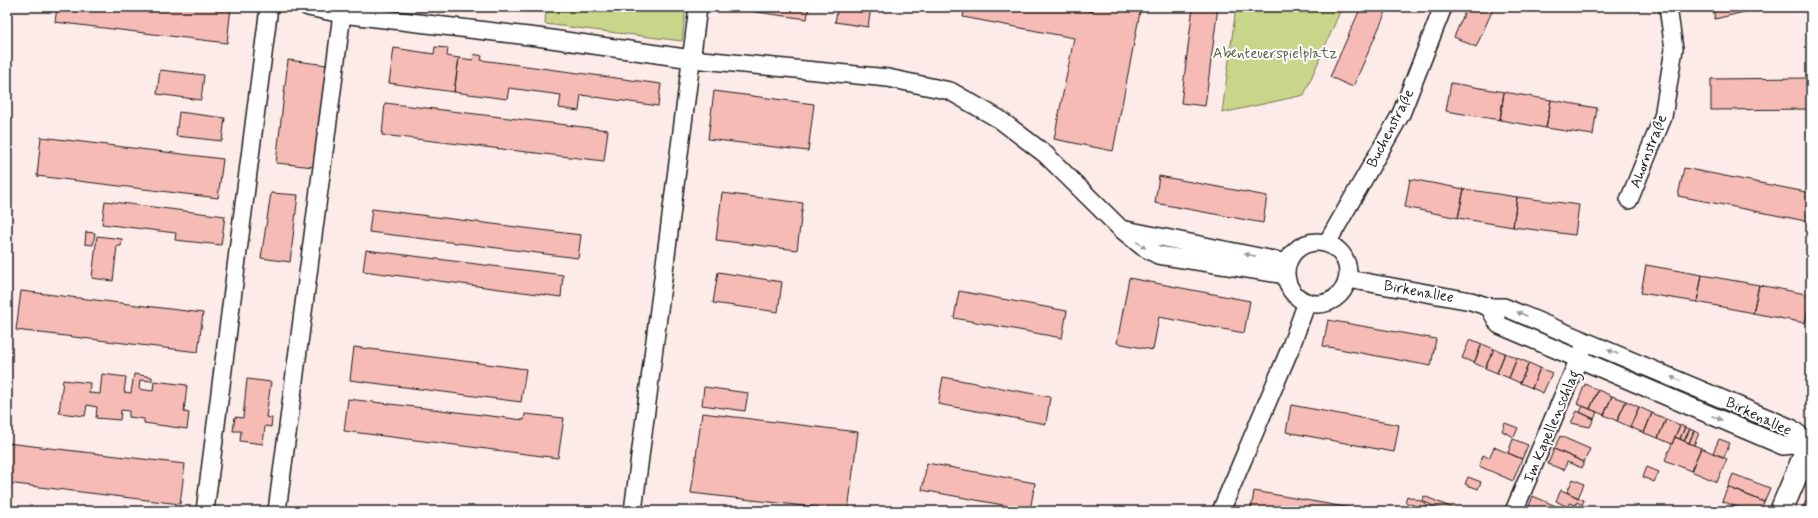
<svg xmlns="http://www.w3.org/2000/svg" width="1818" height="518" font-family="Mynerve,sans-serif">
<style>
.green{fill:#c9d68a;stroke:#727953}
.building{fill:#f7bbb6;stroke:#1c1c1c}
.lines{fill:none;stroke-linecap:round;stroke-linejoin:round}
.minor-casing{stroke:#1c1c1c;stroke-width:20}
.secondary-casing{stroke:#1c1c1c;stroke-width:25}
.minor{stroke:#fff;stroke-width:17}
.secondary{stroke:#fff;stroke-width:22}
.oneway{fill:#999}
.labels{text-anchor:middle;stroke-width:4;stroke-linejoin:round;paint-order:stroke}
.park-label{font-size:15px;fill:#595d42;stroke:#fff}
.street-label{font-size:15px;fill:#1c1c1c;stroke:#fff}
</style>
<rect width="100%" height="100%" fill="#fdebe9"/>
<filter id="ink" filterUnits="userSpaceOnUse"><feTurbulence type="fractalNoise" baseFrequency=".025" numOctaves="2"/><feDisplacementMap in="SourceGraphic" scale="8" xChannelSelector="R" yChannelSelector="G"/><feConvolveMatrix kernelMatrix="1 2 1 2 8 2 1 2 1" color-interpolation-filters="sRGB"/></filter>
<g filter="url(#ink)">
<path class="green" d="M546,7H686L682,41L545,24Z
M1236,7H1342L1304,95L1222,113Z"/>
<path class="building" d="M57,7H231L227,43L55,22Z
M743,7H809L807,19L742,10Z
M838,7H871L868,27L835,22Z
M965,7H1069L1093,12L1094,7H1141L1113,151L1054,139L1074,38L963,17Z
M1193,7H1218L1205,106L1181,103Z
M1361,7H1388L1353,87L1330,77Z
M1467,7H1494L1476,47L1454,37Z
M1713,7H1765L1715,19Z
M435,47L448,48L447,56L459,58L454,92L389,83L394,48L434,54Z
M474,54L482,56L481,60L661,84L658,106L581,95L579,111L559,108L561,95L509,88L507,99L454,92L459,58L473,60Z
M288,60L327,65L314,167L276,163Z
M160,70L204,75L201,100L157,94Z
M1811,78V109L1711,110V79Z
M1451,83L1504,92L1500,120L1446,111Z
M714,91L814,104L808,151L708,139Z
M1504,92L1551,100L1546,128L1500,120Z
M1551,100L1597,108L1593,135L1546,128Z
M385,103L608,130L604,161L382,135Z
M179,112L225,118L222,141L176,136Z
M41,137L223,159L218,198L37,176Z
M1684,168L1811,193V222L1678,196Z
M1159,176L1267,196L1263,223L1155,203Z
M1410,179L1464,189L1458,218L1405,207Z
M1464,189L1517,197L1513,227L1458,218Z
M271,193L298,195L290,262L261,258Z
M722,193L803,203L797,250L716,240Z
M1517,197L1579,205L1575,235L1513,227Z
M105,201L225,216L221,245L175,240L176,233L102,224Z
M372,209L581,235L578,258L369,232Z
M86,232L95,233L93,245L85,244Z
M97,236L122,239L121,246H117L113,281L92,278Z
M366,250L563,275L561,297L363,271Z
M1646,265L1702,275L1697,302L1641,293Z
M718,272L782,282L778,312L713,303Z
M1702,275L1759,285L1753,313L1697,302Z
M1129,278L1250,301L1244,333L1159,317L1153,350L1117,343Z
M1759,285L1811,295L1805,323L1753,313Z
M21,291L203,313L198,352L16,330Z
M959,291L1067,311L1062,338L954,318Z
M1328,320L1436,339L1431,366L1323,346Z
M1470,339L1482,344L1474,363L1462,358Z
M1482,344L1494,349L1485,368L1474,363Z
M354,347L526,369L521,402L350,380Z
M1494,349L1505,353L1497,373L1485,368Z
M1505,353L1517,358L1509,378L1497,373Z
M1517,358L1529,363L1520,383L1509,378Z
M1529,363L1540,368L1532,388L1520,383Z
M1540,368L1552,373L1543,393L1532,388Z
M102,374L126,377L124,392L131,393L134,374L152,377V381L140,380L139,389L153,391L154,381L187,385L184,412L189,413L187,429L144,423V419L129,417V411L121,410L120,420L96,418L97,407L87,405L85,416L59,413L63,380L90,383L89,393L100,394Z
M943,377L1050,397L1046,424L938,404Z
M247,379L271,382L266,417L272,418L271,427L265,426L263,444L240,441L241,431H233L235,417L243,418Z
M1585,384L1598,390L1590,409L1577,404Z
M704,387L748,393L745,411L702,405Z
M1598,390L1612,396L1604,415L1590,409Z
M1612,396L1626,401L1617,421L1604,415Z
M348,399L524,420L525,414L564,418L558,458L344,431Z
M1626,401L1639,407L1630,427L1617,421Z
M1291,405L1399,425L1394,452L1286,432Z
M1583,406L1597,412L1594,419L1580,412Z
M1639,407L1652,413L1644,433L1630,427Z
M1577,411L1594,419L1590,427L1571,423Z
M702,413L858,432L848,511L691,493Z
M1652,413L1666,419L1658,438L1644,433Z
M1666,419L1680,425L1672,444L1658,438Z
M1505,423L1518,428L1514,437L1502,431Z
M1680,425L1685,427L1680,439L1675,437Z
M1685,427L1690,429L1684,441L1680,439Z
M1690,429L1694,431L1689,443L1684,441Z
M1694,431L1699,433L1694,445L1689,443Z
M1560,436L1590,449L1584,462L1554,449Z
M1675,437L1701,448L1691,471L1665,460Z
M1513,439L1528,445L1522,459L1508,453Z
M1719,439L1730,443L1724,457L1713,453Z
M7,443L185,464L180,504L7,483Z
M1494,447L1522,459L1513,481L1479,466L1483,455L1489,458Z
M1701,448L1727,459L1717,482L1691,471Z
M1554,449L1584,462L1582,468L1567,462L1564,470L1548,464Z
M927,463L1035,483L1030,510L922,490Z
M1647,467L1659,472L1654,482L1643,477Z
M1733,474L1770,488L1764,502L1728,487Z
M1468,477L1481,482L1478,489L1465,484Z
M1573,479L1584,484L1578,498L1567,492Z
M1728,487L1764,502L1760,511H1741L1742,509L1722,501Z
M1561,490L1584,500L1582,505L1577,502L1576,505L1570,503L1568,507L1556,501Z
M1254,491L1362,510V511H1251Z
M1407,496L1426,503L1424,509L1405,502Z
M1424,496L1460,511H1445L1422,501Z
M1533,496L1567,511H1527Z
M1806,501L1811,503V511H1801Z
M333,507L367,511H332Z"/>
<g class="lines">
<g class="minor-casing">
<path id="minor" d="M308,7L342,14L537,37L692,59L888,78L950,91L999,119L1045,154L1121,229
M1629,200L1663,117L1674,49L1668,7
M1286 273a31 31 0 1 1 62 0a31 31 0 1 1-62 0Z
M1327,243L1401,114L1443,7
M1286,275L1158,255L1143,247L1121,229L1288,263
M1348,279L1471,301L1489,307H1504L1791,428L1810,443
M1489,307L1499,325L1783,446L1811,443
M205,511L269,7
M277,511L342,14
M633,511L698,7
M1221,511L1290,349L1307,302
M1514,511L1583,349"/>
</g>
<g class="secondary-casing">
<path id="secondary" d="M1781,511L1811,440"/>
</g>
<use href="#minor" class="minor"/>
<use href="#secondary" class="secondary"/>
</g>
<defs><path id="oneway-solid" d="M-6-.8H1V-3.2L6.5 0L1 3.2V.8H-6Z"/></defs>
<g class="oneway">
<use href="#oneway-solid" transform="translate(1141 245) rotate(36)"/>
<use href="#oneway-solid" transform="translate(1250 255) rotate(-169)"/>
<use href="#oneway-solid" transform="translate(1522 314) rotate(-157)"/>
<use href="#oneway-solid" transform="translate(1613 352) rotate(-157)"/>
<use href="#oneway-solid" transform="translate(1676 379) rotate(-157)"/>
<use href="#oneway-solid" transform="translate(1717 418) rotate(23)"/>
</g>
</g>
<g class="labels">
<g class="park-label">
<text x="1275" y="58">Abenteuerspielplatz</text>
</g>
<g class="street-label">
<text transform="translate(1390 128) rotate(-63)" y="5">Buchenstraße</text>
<text transform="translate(1648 151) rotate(-69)" y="5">Ahornstraße</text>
<text transform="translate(1419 291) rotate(10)" y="5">Birkenallee</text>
<text transform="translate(1759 416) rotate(25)" y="5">Birkenallee</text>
<text transform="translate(1551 426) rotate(-67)" y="5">Im Kapellenschlag</text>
</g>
</g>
<rect width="1818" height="518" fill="none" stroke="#fff" stroke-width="24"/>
<rect x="12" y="12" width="1794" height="494" fill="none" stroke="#1c1c1c" stroke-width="1.5" filter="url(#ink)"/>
</svg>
